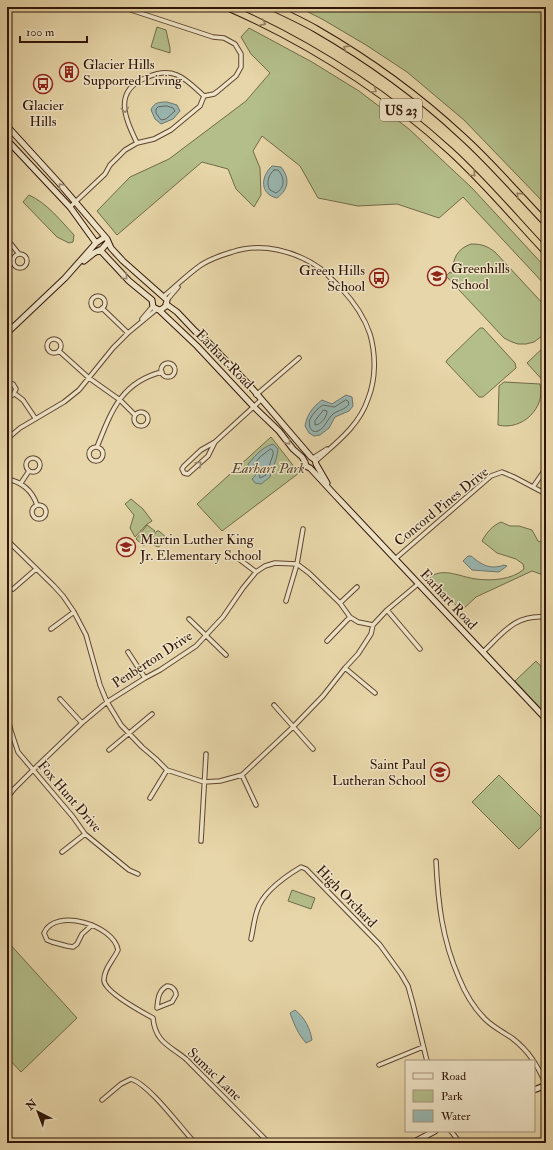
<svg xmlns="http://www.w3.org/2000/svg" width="553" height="1150" font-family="'IM FELL Double Pica',serif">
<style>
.green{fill:#b3be8a;stroke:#726a48}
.water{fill:#99b7b1;stroke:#6f766d}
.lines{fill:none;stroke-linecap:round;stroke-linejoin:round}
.shore{stroke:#65665c;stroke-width:1}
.street-casing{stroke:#5e4530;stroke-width:5.5}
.secondary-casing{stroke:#311507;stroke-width:7}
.highway-casing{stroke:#311507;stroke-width:8}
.street{stroke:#efe4c7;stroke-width:3.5}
.secondary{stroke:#efe4c7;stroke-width:5}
.highway{stroke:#e7d6a9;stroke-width:6}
.oneway{stroke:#957f60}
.oneway2{stroke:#9a8771}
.labels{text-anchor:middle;stroke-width:3;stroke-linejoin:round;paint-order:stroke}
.shield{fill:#efe4c7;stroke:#6a5341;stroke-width:1}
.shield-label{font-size:13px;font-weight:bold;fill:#311507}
.poi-label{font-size:14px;fill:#311507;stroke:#efe4c7;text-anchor:start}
.street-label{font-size:14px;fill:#311507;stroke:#efe4c7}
.park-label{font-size:14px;font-style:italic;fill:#58482e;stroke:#efe4c7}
</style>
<rect width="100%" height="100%" fill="#e7d6a9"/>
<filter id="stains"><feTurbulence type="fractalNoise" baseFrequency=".005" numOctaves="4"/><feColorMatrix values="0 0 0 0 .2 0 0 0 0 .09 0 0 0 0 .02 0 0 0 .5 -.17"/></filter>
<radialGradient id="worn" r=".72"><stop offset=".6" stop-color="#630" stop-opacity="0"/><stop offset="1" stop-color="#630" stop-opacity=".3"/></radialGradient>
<path class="green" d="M298,7H546V205L464,120L407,72L366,45L322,19Z
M157,27L166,30L170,48V53L151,47Z
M249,28L312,62L359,91L409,129L472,188L546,268V286L463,197L439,218L397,204L358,206L318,198L300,166L262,136L253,151L260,168L261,195L254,207L236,189L228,169L202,162L117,235L97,211L130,177L169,159L246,101L270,73L251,54L241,37Z
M29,195C47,203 61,221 74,235L73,242L69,243L57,237L23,202Z
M471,244C482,244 487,246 495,252L546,307V330L542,336L534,342L526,344H518L512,342L504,338L446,276L450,272L452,273C453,258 457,249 471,244Z
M480,328H483L515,363L516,368L483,397H479L446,362L447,360Z
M546,345V384L527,363Z
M504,382L540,384C546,408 522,431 498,425L499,386Z
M271,437L299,473L222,531L197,504Z
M131,499L143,509L152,521L146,525L135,537L130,528L134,515L125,504Z
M501,522L510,526H519L532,530L538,541L546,544V576L532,571L476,597L461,611L430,577C444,567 460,577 476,579C491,581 512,580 524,569L523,564L516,559L497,553L482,541C487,532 492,526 501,522Z
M147,525L155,531L144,546L136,539Z
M157,531H159L167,538L160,546L158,547L154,545L149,541Z
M536,661L546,672V714L515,681Z
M499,775L546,822L519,849L472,802Z
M292,890L315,898L311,909L288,901Z
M7,941L77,1018L21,1072L7,1057Z"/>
<path class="water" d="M167,102L177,105L180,111L173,119L161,124L155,119L151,110C154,102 160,102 167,102Z
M272,166L281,167C290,178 289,189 277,198C259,194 261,176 272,166Z
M346,395L352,397L353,406L349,411L335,417L329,428L320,435L314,436L309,433L305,426C307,414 313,407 322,400L332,404Z
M273,444L278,449L277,456L270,477L261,484L255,483L252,479L255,476V472L249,468L248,464C255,456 262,447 273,444Z
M468,556H471C482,565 490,570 504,565L507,566L499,572L472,570L463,561Z
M295,1010C305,1018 310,1028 312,1040L306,1043C298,1034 294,1024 290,1013Z"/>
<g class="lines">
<path class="shore" d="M167,106L173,108L175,111L166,119L161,120L156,113V109L158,107Z
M274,170H278C285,178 285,188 276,193L270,190C266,184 268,175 274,170Z
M346,400L348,401L349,404C345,410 338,410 333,414C327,419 326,427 318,431C310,434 308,424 310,419C313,413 318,408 323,405L334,407Z
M324,410L327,411C327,417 321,425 315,425V421Z
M271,449L273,451V455L266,475L260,478L258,470L254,464L260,457Z"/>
<g class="street-casing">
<path id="street" d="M122,7L213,37L224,38L235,44L241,54V67L236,76L218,91L214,94L204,96
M137,143C125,118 112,90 148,77C157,73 167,71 177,75C187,79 196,89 204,96
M70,207L105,174L110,165L125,150L137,143L154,139L171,130L200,106L204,96
M7,239L19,254
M13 261a7 7 0 1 1 14 0a7 7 0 1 1-14 0Z
M164,296C176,286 188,274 201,265C210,259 222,255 232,252C262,242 296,251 321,269C328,275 334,282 341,288C354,302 364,316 370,334C376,355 376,379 368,399C359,426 336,443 316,461
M91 303a7 7 0 1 1 14 0a7 7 0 1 1-14 0Z
M167,300L178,287
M102,308L128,333
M142,319L153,306
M47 346a7 7 0 1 1 14 0a7 7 0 1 1-14 0Z
M59,351L89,378L120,400L135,415
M161 370a7 7 0 1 1 14 0a7 7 0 1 1-14 0Z
M7,383L13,384L16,389L13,395L7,396
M15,394L23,400L35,418
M256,395L299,358
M134 419a7 7 0 1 1 14 0a7 7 0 1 1-14 0Z
M7,439L20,428L64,402L79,390L113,348L128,333L157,309
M215,442L208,456L188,474L184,473L182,469L184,466L201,450L215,442L261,400
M89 454a7 7 0 1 1 14 0a7 7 0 1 1-14 0Z
M97,447C111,412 121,382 162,372
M313,458L327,449
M26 465a7 7 0 1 1 14 0a7 7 0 1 1-14 0Z
M7,479C22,482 32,490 37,505
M21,483L29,471
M533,487L546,468
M32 512a7 7 0 1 1 14 0a7 7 0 1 1-14 0Z
M7,540L54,586L63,596L74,612L86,635L100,685L107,702L121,725L142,747L156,759L167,770L204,782L220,781L242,775L293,727L323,696L345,668L358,654L371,634L373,625L387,610L418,584
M235,556L256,572
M395,559L491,476L502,472L514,477L546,494
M13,589L36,569
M286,601L297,564L303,529
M340,603L357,587
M387,610L420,649
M189,619L226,655
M51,629L74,612
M327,641L350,617
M128,652L145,678
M483,652C503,633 515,614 546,617
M345,668L375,693
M60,699L82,723
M274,705L313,749
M7,716L11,731L18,752L73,817L85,834L129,870L138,874
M109,750L152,714
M242,775L256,805
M7,798L14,789L33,770L82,723L107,702L145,678L160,670L196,646L223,617L243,588L256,572L265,566L275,563L297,564L309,573L340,603L350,617L358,622L373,625
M150,798L167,770
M201,841L206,754
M62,852L85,834
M436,861C438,903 442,939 459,978C465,993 473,1007 485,1019C493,1027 503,1032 512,1038C529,1051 538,1066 546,1085
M92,925L82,934L77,944L73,947L67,946L52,942L47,940L44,933C55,907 114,925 118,950C114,959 103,970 104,981C106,993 142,1012 153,1018C155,1042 170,1046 186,1059L269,1143
M251,939C253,930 254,920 257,911C262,893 286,876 301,867L306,869L380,945L401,974L408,986L413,1004L427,1061
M167,986C172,986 176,990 176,995L172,1002L157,1008C158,999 158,991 167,986Z
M379,1065L423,1047
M102,1100L121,1084L131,1079C150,1085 180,1127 195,1143
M451,1131L460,1143"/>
</g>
<g class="secondary-casing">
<path id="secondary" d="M7,126L59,183L107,239L111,248L123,261L167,300L166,306L162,309L159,310
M7,140L70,207L96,243
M100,250L129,281L152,300L153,307L159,310L197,346L254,407L279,431L293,449L302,457L305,462L306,466L310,468L334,494L546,719
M84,261L94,253L102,249L108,242
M166,304L177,312L195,331L210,344L250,386L311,457L315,460L316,464L327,483
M7,333L65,278L96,243L105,237
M534,1090L546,1085
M412,1143L435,1131"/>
</g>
<g class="highway-casing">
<path id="highway" d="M227,7C309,43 384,91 450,151C484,182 514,218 546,252
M272,7C287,14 302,21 316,29C368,59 418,95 462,136C492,163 518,194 546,223"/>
</g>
<use href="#street" class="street"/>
<use href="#secondary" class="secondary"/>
<use href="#highway" class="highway"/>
</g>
<defs><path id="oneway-chevron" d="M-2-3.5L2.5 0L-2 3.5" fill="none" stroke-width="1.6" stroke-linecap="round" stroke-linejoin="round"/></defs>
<g class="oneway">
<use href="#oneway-chevron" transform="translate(263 23) rotate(26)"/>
<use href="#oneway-chevron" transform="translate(346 48) rotate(-148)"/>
<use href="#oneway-chevron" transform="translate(374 90) rotate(35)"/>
<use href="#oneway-chevron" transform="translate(473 174) rotate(46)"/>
<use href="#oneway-chevron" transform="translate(519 195) rotate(-133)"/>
</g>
<g class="oneway2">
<use href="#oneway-chevron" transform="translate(125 110) rotate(82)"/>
<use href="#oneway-chevron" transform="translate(61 186) rotate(-130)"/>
<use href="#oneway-chevron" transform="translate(125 277) rotate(47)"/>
<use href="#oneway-chevron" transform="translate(288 442) rotate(51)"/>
<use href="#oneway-chevron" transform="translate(199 464) rotate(-43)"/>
</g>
<defs>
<g id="building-ring" transform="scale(1)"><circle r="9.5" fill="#efe4c7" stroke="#8f2418" stroke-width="1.5"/><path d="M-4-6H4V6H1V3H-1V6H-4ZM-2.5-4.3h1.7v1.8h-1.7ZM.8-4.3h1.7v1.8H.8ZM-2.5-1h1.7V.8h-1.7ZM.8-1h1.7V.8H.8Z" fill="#8f2418"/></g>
<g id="bus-ring" transform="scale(1)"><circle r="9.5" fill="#efe4c7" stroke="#8f2418" stroke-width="1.5"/><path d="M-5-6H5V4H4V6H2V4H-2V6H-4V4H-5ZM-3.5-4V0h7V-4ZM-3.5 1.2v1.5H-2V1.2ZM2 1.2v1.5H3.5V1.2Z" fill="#8f2418"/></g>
<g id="school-ring" transform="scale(1)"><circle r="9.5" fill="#efe4c7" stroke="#8f2418" stroke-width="1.5"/><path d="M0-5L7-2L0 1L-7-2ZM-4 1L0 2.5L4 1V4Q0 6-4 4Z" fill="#8f2418"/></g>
</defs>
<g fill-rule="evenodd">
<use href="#building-ring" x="69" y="72"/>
<use href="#bus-ring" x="43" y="84"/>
<use href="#school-ring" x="437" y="276"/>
<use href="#bus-ring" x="379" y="278"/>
<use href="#school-ring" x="126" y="547"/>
<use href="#school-ring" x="440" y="772"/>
</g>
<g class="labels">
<rect class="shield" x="380" y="99" width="42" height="22" rx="3"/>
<g class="shield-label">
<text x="401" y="115">US 23</text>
</g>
<g class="poi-label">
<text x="83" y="69">Glacier Hills<tspan x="83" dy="16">Supported Living</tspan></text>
<text x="43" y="110" text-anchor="middle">Glacier<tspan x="43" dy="16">Hills</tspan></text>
<text x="451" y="273">Greenhills<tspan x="451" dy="16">School</tspan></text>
<text x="365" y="275" text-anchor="end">Green Hills<tspan x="365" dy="16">School</tspan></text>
<text x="140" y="544">Martin Luther King<tspan x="140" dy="16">Jr. Elementary School</tspan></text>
<text x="426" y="769" text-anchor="end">Saint Paul<tspan x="426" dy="16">Lutheran School</tspan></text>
</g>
<g class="street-label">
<text transform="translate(225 359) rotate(46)" y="5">Earhart Road</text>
<text transform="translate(441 506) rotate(-39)" y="5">Concord Pines Drive</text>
<text transform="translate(449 599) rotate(47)" y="5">Earhart Road</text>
<text transform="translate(152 659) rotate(-33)" y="5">Penberton Drive</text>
<text transform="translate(70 796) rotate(49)" y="5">Fox Hunt Drive</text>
<text transform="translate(347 896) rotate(46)" y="5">High Orchard</text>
<text transform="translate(215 1074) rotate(44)" y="5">Sumac Lane</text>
</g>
<g class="park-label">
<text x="268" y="473">Earhart Park</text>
</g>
</g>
<rect width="553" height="1150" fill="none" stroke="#e7d6a9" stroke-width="24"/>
<rect x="8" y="8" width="537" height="1134" fill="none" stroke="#311507" stroke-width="2"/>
<rect x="12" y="12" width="529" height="1126" fill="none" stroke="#311507"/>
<rect x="405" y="1060" width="130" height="72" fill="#efe4c7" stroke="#a3917a"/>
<rect x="413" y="1073" width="20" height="6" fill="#efe4c7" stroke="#a3917a"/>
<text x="441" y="1080" font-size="12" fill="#311507">Road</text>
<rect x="413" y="1090" width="20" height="12" fill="#b3be8a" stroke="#a3917a"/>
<text x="441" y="1100" font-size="12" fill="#311507">Park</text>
<rect x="413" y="1110" width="20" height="12" fill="#99b7b1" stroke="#a3917a"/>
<text x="441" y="1120" font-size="12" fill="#311507">Water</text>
<g transform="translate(38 1112) rotate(318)" stroke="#efe4c7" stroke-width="3" paint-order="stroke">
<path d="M0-3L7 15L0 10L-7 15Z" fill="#311507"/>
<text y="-6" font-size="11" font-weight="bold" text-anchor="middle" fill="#311507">N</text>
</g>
<path d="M20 36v6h67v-6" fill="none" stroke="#311507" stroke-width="2"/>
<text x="26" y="36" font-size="12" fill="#311507" stroke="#efe4c7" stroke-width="3" paint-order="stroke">100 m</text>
<rect width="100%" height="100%" filter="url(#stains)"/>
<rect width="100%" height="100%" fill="url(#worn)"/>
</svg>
